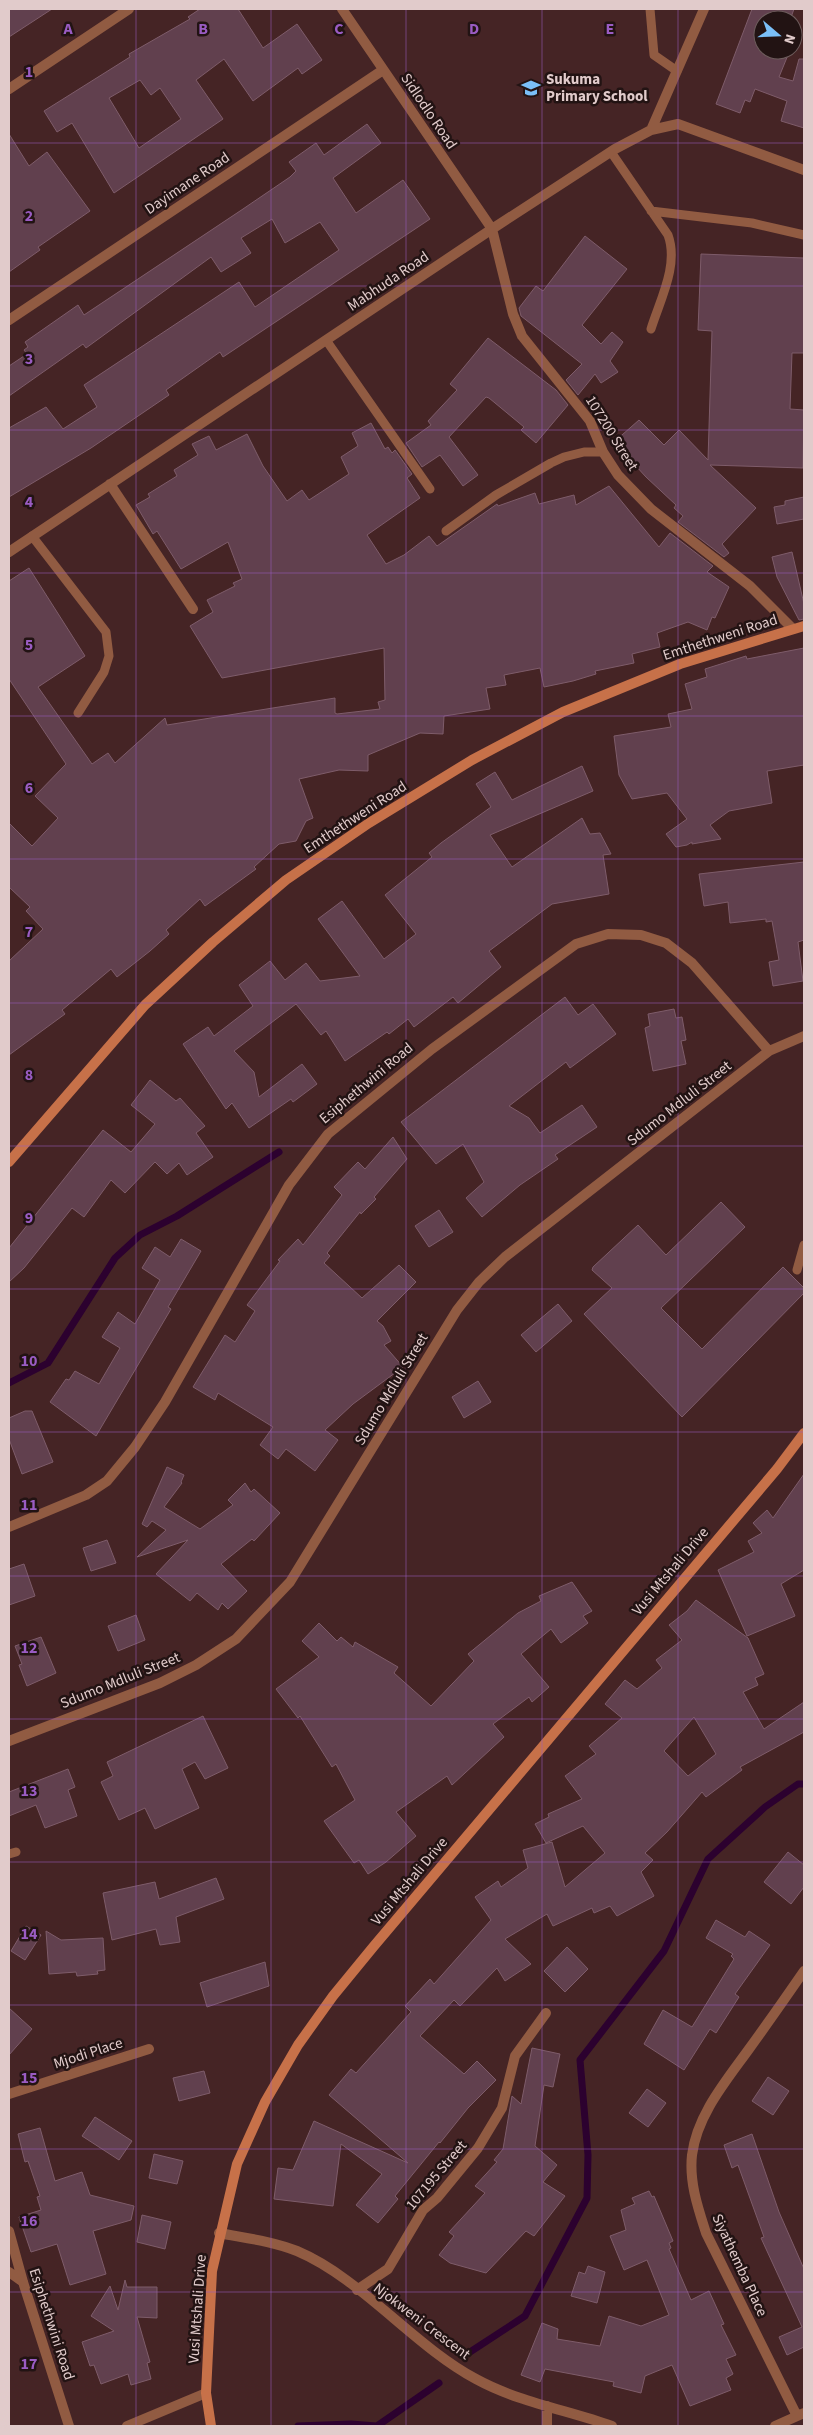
<svg xmlns="http://www.w3.org/2000/svg" width="813" height="2435" font-family="'Source Sans 3',sans-serif">
<style>
.lines{fill:none;stroke-linecap:round;stroke-linejoin:round}
.stream{stroke:#2c012f;stroke-width:7}
.building{fill:#61404e;stroke:#7e5c6a;fill-rule:evenodd}
.lane{stroke:#915b42;stroke-width:9}
.street{stroke:#915b42;stroke-width:10}
.secondary{stroke:#c77149;stroke-width:10}
.grid{fill:none;stroke:#9a5cc3;stroke-width:1;stroke-opacity:0.55}
.labels{text-anchor:middle;stroke-width:5;stroke-linejoin:round;paint-order:stroke}
.poi-label{font-size:15px;font-weight:bold;fill:#e1cbcb;stroke:#221313;text-anchor:start}
.street-label{font-size:15px;fill:#e1cbcb;stroke:#221313}
.grid-label{font-size:16px;text-anchor:middle;font-weight:bold;fill:#9a5cc3;stroke:#221313;stroke-width:5;stroke-linejoin:round;paint-order:stroke}
</style>
<rect width="100%" height="100%" fill="#452425"/>
<g class="lines">
<path class="stream" d="M9,1383L48,1363L115,1258L140,1235L177,1216L279,1152
M470,2352L525,2316L587,2198L588,2155L580,2060L664,1951L708,1859L765,1807L798,1784H804
M298,2426L351,2424L376,2426
M377,2426L439,2383"/>
</g>
<path class="building" d="M9,9H52L9,37Z
M200,9H238L263,48L297,24L322,60L302,74L298,68L253,101L224,59L196,80L223,119L114,193L72,123L57,132L44,111L130,57L129,54L190,19L188,17ZM140,80L151,95L160,88L181,119L139,148L109,98Z
M752,9H794L790,20H763V50H790L779,77L793,81L799,59H804V128L781,121L787,101L755,89L750,102L745,100L740,113L716,104Z
M367,124L381,143L333,178L356,213L403,180L430,219L223,357L220,352L166,390L169,395L91,448L9,497V428L46,407L63,429L97,407L84,385L239,282L255,307L339,250L320,222L285,243L272,219L241,238L251,253L221,272L211,257L86,348L83,344L9,396V366L27,354L24,350L28,347L25,342L78,305L84,315L243,209L290,177L296,171L289,162L316,143L324,155Z
M9,134L29,166L47,152L90,211L38,247L40,250L9,272Z
M585,236L627,269L582,325L601,344L612,332L623,342L610,361L618,372L601,383L595,374L578,395L566,380L582,364L521,316L519,308L536,286L543,291Z
M701,254L804,258V353H792L790,409L804,410L803,468L710,465L756,508L722,544L729,553L724,557L678,522L683,516L674,508L676,505L646,477L614,442L639,420L664,445L679,430L708,460L712,331L698,330Z
M488,338L556,390L568,405L536,443L521,430L524,427L489,398L486,397L449,437L478,475L463,486L440,455L422,467L406,443L431,425L428,421L457,390L450,384Z
M371,423L385,449L388,447L392,453L395,450L412,474L407,478L420,498L367,535L386,564L404,555L429,536L437,546L497,504L498,506L535,493L539,504L574,495L576,505L609,486L659,547L670,533L713,566L707,572L729,587L715,618L712,617L707,630L688,622L657,633L660,647L632,654L634,663L595,671L596,674L573,681L544,687L540,668L504,675L506,685L486,688L490,709L444,716L443,734L420,733L368,755V771L339,770L299,779L313,818L306,821L296,841L279,844L254,867L256,869L205,906L200,899L166,930L169,934L150,951L117,977L111,969L62,1010L65,1014L9,1055V961L43,929L26,911L30,907L9,887V823L32,846L58,818L35,796L66,764L9,679V581L29,568L85,656L38,687L92,764L108,753L115,763L165,718L167,725L335,698V713L337,714L380,709L378,702L385,700L384,648L222,678L190,626L213,612L207,600L235,586L233,583L242,579L228,542L181,569L157,531L153,534L136,505L150,497L148,494L177,476L174,470L198,455L192,444L209,436L216,450L247,434L263,466L287,501L302,490L309,500L349,474L341,457L358,446L352,433Z
M804,497V519L777,524L774,507L785,505V501Z
M792,552L804,604V619L799,620L777,577L772,557Z
M804,648V765L767,771L772,803L729,811L710,825L721,839L692,844V842L687,845L676,847L666,834L687,819L667,793L632,799L619,775L614,736L671,727L668,714L692,709L685,684L707,677L705,669L746,656L747,659Z
M582,766L593,791L490,835L512,867L582,818L590,834L600,833L611,854L603,855L609,894L552,904L489,951L501,967L458,1003L453,997L414,1027L408,1019L389,1034L387,1032L345,1061L326,1031L321,1035L296,1004L234,1051L254,1072L259,1097L302,1064L317,1084L293,1102L291,1099L249,1128L232,1103L226,1109L183,1044L208,1027L214,1036L253,1006L239,985L270,961L285,980L306,963L320,981L360,976L318,919L342,901L384,959L416,934L385,895L432,857L429,853L441,843L491,807L476,784L495,772L512,800Z
M804,862V940L798,942L803,981L773,986L769,962L779,960L772,921L766,922V919L730,923L728,902L704,906L699,874Z
M565,997L578,1015L593,1004L616,1034L570,1068L566,1062L509,1106L529,1118L540,1133L582,1105L597,1127L555,1155L558,1159L520,1185L482,1217L466,1198L484,1182L463,1144L436,1164L401,1122Z
M674,1009L676,1018L682,1017L686,1040L681,1041L686,1064L653,1071L645,1028L650,1026L648,1014Z
M150,1080L176,1101L180,1098L205,1126L196,1133L213,1157L187,1175L179,1163L167,1174L155,1162L125,1193L111,1180L84,1217L72,1208L24,1268L9,1282V1248L103,1130L131,1152L155,1124L131,1105Z
M393,1137L407,1159L374,1197L376,1199L361,1214L360,1212L327,1253L330,1256L324,1263L362,1298L399,1265L416,1282L377,1321L383,1326L391,1341L384,1345L403,1367L353,1404L325,1430L338,1440L315,1471L286,1449L278,1459L260,1445L273,1427L218,1393L215,1400L193,1387L225,1335L235,1342L255,1311L247,1305L280,1261L278,1260L298,1239L303,1245L342,1195L334,1187L358,1162L365,1169Z
M721,1202L745,1227L661,1308L702,1349L783,1267L804,1288V1293L682,1417L584,1314L612,1288L592,1270L593,1267L638,1225L666,1255Z
M439,1210L453,1232L429,1247L415,1226Z
M181,1239L201,1251L168,1307L171,1309L96,1436L50,1402L66,1379L69,1380L75,1371L99,1384L120,1348L102,1337L118,1312L135,1324L160,1280L142,1268L155,1247L170,1257Z
M558,1304L572,1321L536,1352L521,1335Z
M478,1381L491,1402L464,1418L452,1397Z
M25,1411H32L53,1462L22,1474L9,1439V1418Z
M167,1467L184,1475L181,1482L182,1483L164,1507L200,1529L233,1505L228,1500L245,1483L251,1492L254,1489L280,1513L254,1541L252,1539L221,1564L247,1591L228,1609L222,1603L218,1610L197,1593L190,1601L156,1574L188,1540L137,1557L166,1530L152,1521L147,1527L142,1524Z
M804,1474V1570L781,1584L795,1616L747,1636L718,1570L754,1552L748,1541L762,1533L753,1523L767,1510L773,1518Z
M107,1540L116,1563L91,1571L83,1548Z
M24,1564L35,1596L9,1605V1569Z
M572,1582L592,1611L583,1616L588,1623L561,1643L551,1629L521,1654L549,1687L532,1702L529,1697L493,1724L504,1737L452,1785L447,1776L396,1812L416,1836L386,1862L368,1874L359,1860L354,1863L324,1821L355,1800L336,1764L332,1767L300,1716L298,1718L276,1689L319,1657L302,1641L319,1623L337,1641L341,1637L353,1647L355,1642L398,1667L394,1673L431,1706L474,1661L468,1654L518,1613L541,1601L539,1596Z
M696,1600L748,1638L764,1674L755,1678L758,1685L743,1692L764,1729L804,1702V1732L740,1767L742,1770L706,1797L702,1792L667,1832L645,1853L653,1860L641,1872L654,1896L617,1916L610,1906L594,1913L592,1908L553,1926L547,1914L505,1939L531,1964L505,1981L497,1968L460,2006L454,2000L420,2036L464,2074L477,2061L496,2080L468,2108L440,2143L439,2142L395,2196L398,2199L378,2223L356,2205L382,2174L341,2144L333,2206L274,2199L278,2168L293,2170L314,2121L408,2163L329,2095L351,2069L356,2073L411,2012L405,2006L430,1979L434,1984L491,1920L475,1897L498,1881L501,1887L528,1868L523,1850L552,1842L565,1887L605,1853L583,1826L546,1843L535,1824L549,1817L548,1814L582,1799L565,1776L596,1754L589,1746L622,1718L605,1704L625,1680L637,1689L662,1668L656,1660L682,1640L669,1625L687,1611ZM694,1717L716,1754L688,1776L664,1751Z
M136,1615L145,1640L118,1651L108,1626Z
M41,1637L56,1673L27,1686L19,1665L22,1664L15,1646Z
M203,1716L228,1768L205,1779L195,1762L182,1769L199,1808L155,1829L145,1808L119,1820L101,1782L113,1776L107,1762Z
M68,1769L75,1787L68,1790L77,1816L45,1828L36,1805L9,1816V1792Z
M788,1852L804,1865V1887L791,1904L764,1882Z
M216,1878L224,1899L176,1917L180,1942L160,1945L156,1929L112,1940L103,1893L155,1882L159,1899Z
M716,1920L745,1937L749,1931L770,1945L735,1994L739,1997L716,2033L710,2029L684,2070L644,2044L663,2010L692,2027L734,1959L731,1956L733,1954L706,1938Z
M26,1926L41,1935L25,1960L11,1951Z
M46,1931L61,1940L103,1938L105,1970L97,1971L98,1974L77,1976L76,1972L49,1974Z
M567,1947L588,1969L565,1992L544,1971Z
M265,1962L269,1986L207,2007L200,1983Z
M9,2008L32,2029L9,2055Z
M532,2048L560,2054L553,2087L544,2085L535,2146L557,2165L543,2182L565,2196L534,2236L526,2231L486,2273L450,2263L439,2255L454,2236L449,2232L485,2193L475,2186L497,2162L494,2160L503,2149L512,2096L521,2104Z
M204,2071L210,2093L179,2101L173,2078Z
M768,2077L789,2091L773,2115L752,2101Z
M647,2089L666,2103L648,2127L629,2113Z
M95,2117L132,2141L119,2160L82,2136Z
M40,2128L55,2181L82,2172L90,2195L134,2206L131,2220L93,2231L106,2274L70,2285L57,2244L31,2252L19,2217L41,2210L37,2197L40,2196L28,2161L25,2162L18,2134Z
M752,2134L779,2212L804,2269V2347L787,2355L779,2337L802,2327L761,2238L764,2237L738,2165L732,2168L724,2145Z
M154,2154L183,2161L177,2184L149,2178Z
M649,2191L652,2197L654,2196L673,2241L669,2243L671,2248L669,2249L691,2300L709,2291L724,2324L721,2325L736,2355L726,2359L733,2374L726,2378L731,2390L690,2406L672,2365L645,2376L641,2393L613,2386L614,2382L545,2369L540,2382L521,2375L542,2323L558,2329L557,2339L600,2346L609,2316L641,2326L669,2315L647,2260L624,2270L610,2236L626,2230L621,2210L635,2204L632,2198Z
M142,2215L171,2222L165,2249L137,2242Z
M588,2266L605,2272L597,2303L571,2296L579,2272L585,2274Z
M125,2280L127,2287H157V2318L137,2317L150,2362L147,2363L151,2379L131,2385L128,2374L101,2384L94,2365L90,2366L82,2342L114,2331L91,2316L110,2286L118,2310Z"/>
<g class="lines">
<path class="lane" d="M650,9L654,55L677,71
M611,152L668,235C679,265 660,300 651,329
M651,211L752,223L804,235
M326,340L430,489
M446,531L496,495L551,463L564,457L584,452H603
M32,536L106,632L109,656L104,672L78,713
M797,1270L804,1245
M9,1854L16,1852"/>
<path class="street" d="M342,9L492,229L513,314L522,336L590,421L603,452L618,475L651,509L750,586L793,629
M9,89L129,9
M651,130L704,9
M9,320L383,70
M110,484L193,609
M9,552L492,229L615,149L651,130L678,124L804,170
M9,1527L86,1495L107,1481L135,1447L165,1402L289,1185L328,1134L432,1049L576,944L608,934L641,935L666,943L692,963L769,1051
M9,1741L160,1683L196,1665L236,1639L290,1582L457,1310L479,1282L505,1257L769,1051L804,1036
M9,2094L149,2049
M9,2231L23,2282L69,2426
M219,2233C245,2238 272,2241 297,2251C361,2278 414,2346 476,2379C518,2402 567,2410 612,2426
M9,2272L23,2282
M357,2290L388,2269L423,2210L437,2198L478,2148L502,2108L515,2056L546,2013
M797,2416L706,2233C698,2208 689,2182 692,2155C697,2115 726,2081 749,2049C768,2023 786,1997 804,1971
M127,2426L206,2393
M547,2426V2406
M775,2426L804,2413"/>
<path class="secondary" d="M9,1162L145,1005L213,942L286,880L369,823L472,760L563,712L680,664L804,626
M211,2426L206,2393L212,2271L237,2164L265,2102L298,2045L333,1996L374,1946L777,1469L804,1433"/>
</g>
<path class="grid" d="M136,9V2426M271,9V2426M406,9V2426M542,9V2426M678,9V2426M9,143H804M9,286H804M9,430H804M9,573H804M9,716H804M9,859H804M9,1003H804M9,1146H804M9,1289H804M9,1432H804M9,1576H804M9,1719H804M9,1862H804M9,2005H804M9,2149H804M9,2292H804"/>
<defs>
<g id="school-bare" transform="scale(1.5)"><path d="M0-5L7-2L0 1L-7-2ZM-4 1L0 2.5L4 1V4Q0 6-4 4Z" fill="#7abff8" stroke="#221313" stroke-width="2.5" paint-order="stroke"/></g>
</defs>
<g fill-rule="evenodd">
<use href="#school-bare" x="531" y="88"/>
</g>
<g class="labels">
<g class="poi-label">
<text x="546" y="84">Sukuma<tspan x="546" dy="17">Primary School</tspan></text>
</g>
<g class="street-label">
<text transform="translate(429 111) rotate(56)" y="5">Sidlodlo Road</text>
<text transform="translate(187 183) rotate(-34)" y="5">Dayimane Road</text>
<text transform="translate(388 281) rotate(-34)" y="5">Mabhuda Road</text>
<text transform="translate(612 433) rotate(58)" y="5">107200 Street</text>
<text transform="translate(720 637) rotate(-18)" y="5">Emthethweni Road</text>
<text transform="translate(355 817) rotate(-33)" y="5">Emthethweni Road</text>
<text transform="translate(366 1083) rotate(-40)" y="5">Esiphethwini Road</text>
<text transform="translate(679 1103) rotate(-38)" y="5">Sdumo Mdluli Street</text>
<text transform="translate(391 1389) rotate(-59)" y="5">Sdumo Mdluli Street</text>
<text transform="translate(670 1571) rotate(-50)" y="5">Vusi Mtshali Drive</text>
<text transform="translate(120 1680) rotate(-22)" y="5">Sdumo Mdluli Street</text>
<text transform="translate(409 1881) rotate(-50)" y="5">Vusi Mtshali Drive</text>
<text transform="translate(88 2053) rotate(-18)" y="5">Mjodi Place</text>
<text transform="translate(436 2175) rotate(-50)" y="5">107195 Street</text>
<text transform="translate(740 2265) rotate(65)" y="5">Siyathemba Place</text>
<text transform="translate(197 2309) rotate(-86)" y="5">Vusi Mtshali Drive</text>
<text transform="translate(422 2321) rotate(37)" y="5">Njokweni Crescent</text>
<text transform="translate(52 2324) rotate(72)" y="5">Esiphethwini Road</text>
</g>
</g>
<g class="grid-label">
<text x="68" y="34">A</text>
<text x="203" y="34">B</text>
<text x="339" y="34">C</text>
<text x="474" y="34">D</text>
<text x="610" y="34">E</text>
<text x="29" y="77">1</text>
<text x="29" y="221">2</text>
<text x="29" y="364">3</text>
<text x="29" y="507">4</text>
<text x="29" y="650">5</text>
<text x="29" y="793">6</text>
<text x="29" y="937">7</text>
<text x="29" y="1080">8</text>
<text x="29" y="1223">9</text>
<text x="29" y="1366">10</text>
<text x="29" y="1510">11</text>
<text x="29" y="1653">12</text>
<text x="29" y="1796">13</text>
<text x="29" y="1939">14</text>
<text x="29" y="2083">15</text>
<text x="29" y="2226">16</text>
<text x="29" y="2369">17</text>
</g>
<rect width="813" height="2435" fill="none" stroke="#e1cbcb" stroke-width="20"/>
<g transform="translate(778 35) rotate(109)"><circle r="24" fill="#221313" stroke="#6e5d5d"/>
<path d="M0-4L9 19L0 12L-9 19Z" fill="#7abff8"/>
<text y="-8" font-size="14" font-weight="bold" text-anchor="middle" fill="#e1cbcb">N</text>
</g>
</svg>
